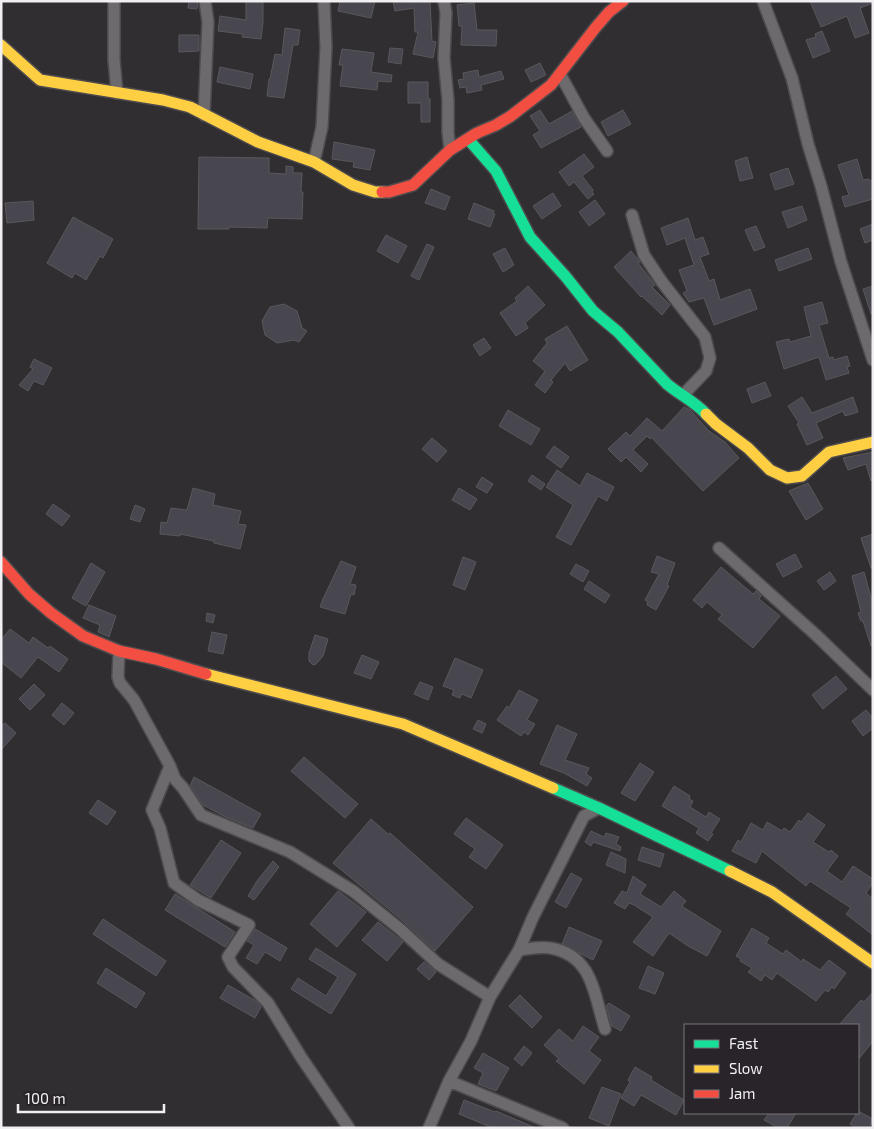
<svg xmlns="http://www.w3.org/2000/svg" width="874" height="1129" font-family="'Exo 2',sans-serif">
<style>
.building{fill:#48464e;stroke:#5a585b}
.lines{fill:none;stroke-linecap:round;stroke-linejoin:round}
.street-casing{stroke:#4d4b4d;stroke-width:14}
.fast-casing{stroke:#4d4b4d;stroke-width:14}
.slow-casing{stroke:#4d4b4d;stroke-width:14}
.jam-casing{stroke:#4d4b4d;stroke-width:14}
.street{stroke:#6c6a6d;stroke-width:11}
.fast{stroke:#16e098;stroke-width:11}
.slow{stroke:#ffcf43;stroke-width:11}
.jam{stroke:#f24e42;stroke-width:11}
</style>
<rect width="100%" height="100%" fill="#312e32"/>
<path class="building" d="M189,1H198L197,9L188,8Z
M246,1H263V22L261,39L242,37L243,34L218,31L220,16L246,20Z
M340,1H375L371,18L338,11Z
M393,1H430L432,41L436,42L433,58L413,54L418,32H415L414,8L395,11Z
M810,1H873V3L860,8L869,33L855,38L847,16L821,27Z
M474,3L477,30H497L496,46L461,45L462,26H459L457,5Z
M285,28L300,30L298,45H293L284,98L267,96L269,79H270L275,54L282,55Z
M822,31L830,51L813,58L806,40L816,37L815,34Z
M179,35H199V51L179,52Z
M390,48L403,49L401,64L388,62Z
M342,49L374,53L371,72L392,75L391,82L378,81L377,90L340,86L343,65H339Z
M540,63L546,75L531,82L525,70Z
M220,67L253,74L250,89L217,82Z
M478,70L479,77L501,71L504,79L481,85L482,90L467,93L466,87L460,88L458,80L464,79L463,73Z
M408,82H428V98L430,99V122H421V103H408Z
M540,110L549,124L572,111L581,127L541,148L533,135L540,131L530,116Z
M623,110L631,124L608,136L601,122Z
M334,142L375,150L370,170L353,167L354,162L332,159Z
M584,154L594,167L582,176L593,190L592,192L594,194L588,199L574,182L569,186L559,172Z
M199,157L269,158V173L286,174V166L293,167V173H302L301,192H303L302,219L268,218L267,228L229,227V229H198Z
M747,157L753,178L740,181L735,161Z
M857,159L863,180L869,179L870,181L873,180V199L845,207L842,197L849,195L838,165Z
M788,168L794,184L775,190L770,174Z
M431,189L450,197L445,210L425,203Z
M553,193L561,206L542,219L533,206Z
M595,200L605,214L589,226L579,212Z
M33,201L34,220L7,223L5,203Z
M474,203L494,211L493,214H495L490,227L468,219Z
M802,206L807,220L788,228L782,212Z
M73,217L113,239L103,258L100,256L86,280L75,273L72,278L47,263Z
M688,218L695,240L703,237L709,254L700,257L709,281L714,279L720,300L750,289L757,309L714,325L704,298L689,302L683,293L687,291L679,270L694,265L685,238L667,245L661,228Z
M873,224V240L865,243L860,229Z
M756,226L765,247L754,251L745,230Z
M386,235L407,246L398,263L377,251Z
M427,244L434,247L419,280L411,276Z
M505,248L514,265L503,272L493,254Z
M808,248L812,259L779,271L775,260Z
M631,251L640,262L638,263L655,285L652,287L670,305L662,315L642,296L641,297L614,267Z
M528,286L545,305L525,323L528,328L516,336L500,313L517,301L515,298Z
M873,286V314H871L863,289Z
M822,302L828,323L819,325L829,358L833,357L834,360L847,356L850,366L847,367L849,373L826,380L819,357L784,369L776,342L789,339L790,342L811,336L804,307Z
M284,304L297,311L302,328L307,331L299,342L294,340L277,343L265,335L262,321L270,307Z
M567,326L588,360L570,371L565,363L551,380L553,382L545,393L535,385L545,371L533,361L547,343L545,339Z
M484,338L491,348L480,356L473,345Z
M34,359L52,368L43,385L34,381L28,391L19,385L33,369L30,367Z
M765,382L771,396L752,403L747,389Z
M802,397L812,413L853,397L858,412L845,416L843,411L816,423L823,438L807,445L797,424L799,423L788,406Z
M684,407L690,410L709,431L725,442L739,458L703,491L651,437L650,439L647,436L633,450L648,464L641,472L626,457L621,462L608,449L626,432L630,436L647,418L662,431Z
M508,410L540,429L531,445L499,426Z
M432,438L447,451L437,462L422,449Z
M554,446L569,457L561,468L546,457Z
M873,452V480L871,481L866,464L848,470L843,458Z
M557,470L580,486L587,473L614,487L607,501L598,496L571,545L556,537L573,505L546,487Z
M532,475L545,484L541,490L528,481Z
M482,477L493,484L487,493L476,487Z
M808,483L823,509L806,520L789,491Z
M193,488L215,494L213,505L241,511L238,524L246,525L240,549L214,543V541L180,534V536L160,534L161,522L167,523L171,508L187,510Z
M459,488L477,499L470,510L452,500Z
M53,504L70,516L62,526L46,514Z
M135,505L145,509L140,522L130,519Z
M873,534V568H871L861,538Z
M795,554L802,567L783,577L776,564Z
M657,556L675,563L667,585L669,586L656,610L647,605L648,602L645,600L659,574L651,572Z
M463,557L476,562L465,590L453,585Z
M341,561L356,567L350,584L356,585L354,595L351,594L345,614L320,607L323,599Z
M91,563L105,572L86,606L72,598Z
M576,564L589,571L583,582L570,574Z
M721,567L753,594L756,591L761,596L759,599L780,616L753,648L718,619L722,615L707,602L702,608L693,600Z
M830,572L836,581L824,590L817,581Z
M864,572L873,605V646H871L863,621H861L858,613L861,612L852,576Z
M589,581L610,595L605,603L584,589Z
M89,605L116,616L109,637L98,632L100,625L83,618Z
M207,613L215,615L213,623L206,621Z
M10,629L29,643L33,637L48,648L50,646L68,659L59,672L38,657L21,678L1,662V640Z
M212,632L227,635L223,654L208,651Z
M315,635L328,639L323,656L316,664L313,665L309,661V653Z
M362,655L379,662L371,679L354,673Z
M455,658L483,670L471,698L462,694L460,698L452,695L454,690L443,686Z
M836,676L847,689L823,709L812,695Z
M420,682L433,687L428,700L414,694Z
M34,684L45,695L30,710L19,699Z
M519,690L538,700L527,720L535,724L528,735L524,732L521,736L497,720L507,706L509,708Z
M62,703L74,713L64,725L52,715Z
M866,710L873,718V728L863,736L852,721Z
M478,720L486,724L482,733L473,729Z
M5,723L16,733L1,750V726Z
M557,725L577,734L565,760L589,768L586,774L592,778L587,786L564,773L540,764Z
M304,757L358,804L345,818L291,771Z
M640,763L654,772L635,801L621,793Z
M194,777L261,814L253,828L226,817L203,805L190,786Z
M674,786L690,796L689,799L693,801L690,807L706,817L709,812L720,819L711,833L713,834L708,841L696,833L699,828L662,806Z
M98,800L116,812L107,825L89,813Z
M808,813L825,825L813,842L829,852L831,850L838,856L827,871L842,882L853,866L873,879V883L866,893L873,899V935L846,914L851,908L810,881L806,886L762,851L756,863L732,851L738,840L741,842L751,823L763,830L767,822L782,831L784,828L790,832L799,820L801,822Z
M466,818L503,845L486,869L469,857L475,849L454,834Z
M371,819L388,834L390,833L473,907L435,951L403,921L333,863Z
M591,831L604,837L606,833L619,837L616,844L621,847L620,851L593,842L591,846L585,842Z
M221,840L241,853L211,898L190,885Z
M642,847L664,854L660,867L638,860Z
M611,852L626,859L625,873L606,865Z
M273,861L279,867L254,900L248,896L257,881Z
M571,873L582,879L566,908L555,902Z
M633,876L646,885L640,894L661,907L674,891L686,901L682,906L683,907L721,931L707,956L688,946L669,933L653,956L633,942L653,917L634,905L629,903L625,909L614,903L622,891L627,893Z
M338,891L366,912L337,947L310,924Z
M175,894L235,932L225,947L165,910Z
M103,919L166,961L156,976L93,934Z
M378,922L403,942L387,961L362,940Z
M569,927L602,941L593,960L562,944Z
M752,928L769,938L766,943L783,954L786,950L802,962L803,959L820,970L829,960L846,973L834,989L832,987L828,992L825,990L816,1001L777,973L772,980L765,975L761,981L748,972L752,968L740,961L741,959L736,956Z
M255,929L287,948L280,961L265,952L257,964L246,958L254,945L247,941Z
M316,948L356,974L331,1014L291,989L298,978L326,996L338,977L309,959Z
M424,962L436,972L429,980L417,969Z
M648,966L664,973L655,994L639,988Z
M106,968L145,993L136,1008L97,983Z
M228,985L256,1001L261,1007L255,1018L220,998Z
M873,992V1041L858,1060V1025H839L861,1000L864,1002Z
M520,995L542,1017L532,1028L509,1006Z
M609,1003L630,1016L621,1031L612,1026L606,1006Z
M583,1026L599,1037L589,1051L601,1060L584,1084L556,1061L559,1059L544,1045L559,1029L573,1041Z
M524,1046L532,1053L522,1066L514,1059Z
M483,1053L509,1068L496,1091L478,1084L483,1073L474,1068Z
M635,1067L652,1077L651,1080L684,1100L676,1115L641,1095L634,1106L621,1098L630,1082L628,1080Z
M602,1087L621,1094L609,1126L589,1118Z
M464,1100L495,1112L496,1111L536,1128H493L459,1114Z
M858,1111L873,1119L869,1128H856L850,1124Z
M769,1113H796L787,1128H778L764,1120Z"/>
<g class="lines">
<g class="street-casing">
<path id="street" d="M114,1V60L117,93
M444,1L446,13L444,58L448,100V132L450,150
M763,1L792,78L808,144L821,186L841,262L873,360
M560,74L584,118L607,151
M204,115L208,22L205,1
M314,162L322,127L326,47L324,1
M632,215L644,255L662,282L705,337L710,358L706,371L683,395
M719,548L816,635L873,690
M119,651L118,677L120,683L134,700L170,766L175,779L183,788L201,815L290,852L353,891L400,929L438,964L490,997
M170,766L152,810L160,828L174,883L198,900L249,925L228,957L233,967L268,1003L301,1057L349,1128
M519,950C529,949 541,946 550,948C593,955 594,995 605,1029
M449,1081L563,1128
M429,1128L449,1081L471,1041L490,997L519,950L533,917L584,816L599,808"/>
</g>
<g class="fast-casing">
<path id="fast" d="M468,139L496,171L530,237L566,277L593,311L618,332L667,384C680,395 694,401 706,414
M553,788L599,808L730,871"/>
</g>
<g class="slow-casing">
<path id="slow" d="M1,45L40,80L163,100L190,107L258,142L314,162L353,185L375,192H382
M706,414L716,424L748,448L770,470L787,478L802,476L829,452L873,442
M206,674L403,724L553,788
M730,871L772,892L873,963"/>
</g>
<g class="jam-casing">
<path id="jam" d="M382,192H389L413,185L450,150L477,133L496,125L511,116L551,85L596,27L609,12L623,1
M1,562L29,594L51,613L83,636L119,651L156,659L206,674"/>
</g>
<use href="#street" class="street"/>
<use href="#fast" class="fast"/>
<use href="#slow" class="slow"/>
<use href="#jam" class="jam"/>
</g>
<rect width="874" height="1129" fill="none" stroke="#f2eff3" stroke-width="5"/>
<rect x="684" y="1024" width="175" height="90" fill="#282429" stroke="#79757a"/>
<rect x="694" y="1040" width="25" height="8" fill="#16e098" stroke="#79757a"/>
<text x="729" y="1049" font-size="15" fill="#f2eff3">Fast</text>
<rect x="694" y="1065" width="25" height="8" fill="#ffcf43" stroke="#79757a"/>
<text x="729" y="1074" font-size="15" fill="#f2eff3">Slow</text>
<rect x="694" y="1090" width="25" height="8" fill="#f24e42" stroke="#79757a"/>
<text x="729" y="1099" font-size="15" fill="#f2eff3">Jam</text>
<path d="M18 1104v8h146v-8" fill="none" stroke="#f2eff3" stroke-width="2.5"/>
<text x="25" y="1104" font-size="15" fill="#f2eff3" stroke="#282429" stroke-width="4" paint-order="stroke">100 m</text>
</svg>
